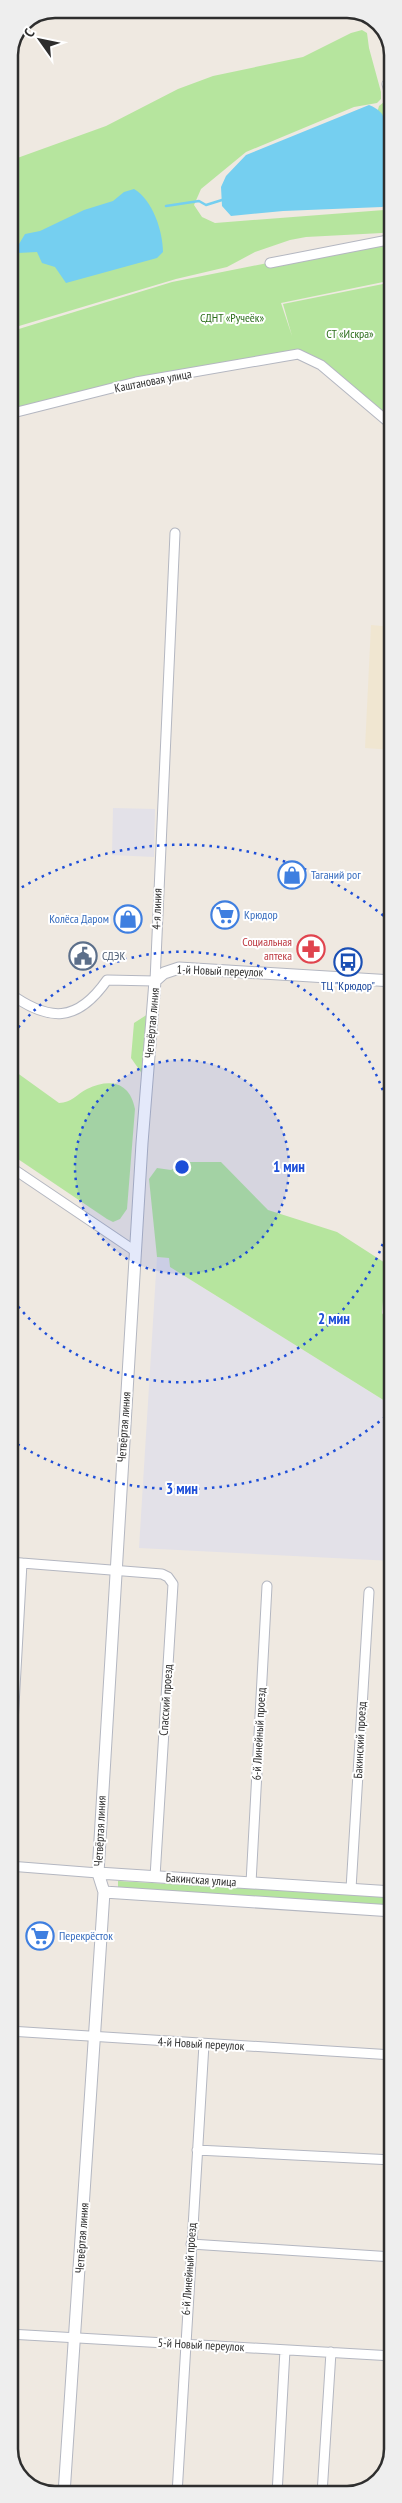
<svg xmlns="http://www.w3.org/2000/svg" width="402" height="2503" font-family="'PT Sans Narrow',sans-serif">
<style>
.industrial{fill:#e3e1e8}
.education{fill:#f0e6d1}
.green{fill:#b6e59e}
.water{fill:#75cff0}
.lines{fill:none;stroke-linecap:round;stroke-linejoin:round}
.stream{stroke:#75cff0;stroke-width:2.5}
.minor-casing{stroke:#b4b7c1;stroke-width:11}
.tertiary-casing{stroke:#b4b7c1;stroke-width:13}
.minor{stroke:#fff;stroke-width:9}
.tertiary{stroke:#fff;stroke-width:11}
.ring{fill:none;stroke:#1d4ed8;stroke-width:2.5;stroke-dasharray:2.5 5}
.labels{text-anchor:middle;stroke-width:4;stroke-linejoin:round;paint-order:stroke}
.park-label{font-size:12px;fill:#2c6e1b;stroke:#fff}
.street-label{font-size:12px;fill:#2e2e2e;stroke:#fff}
.shop-label{font-size:12px;fill:#366cbe;stroke:#fff;text-anchor:start}
.health-label{font-size:12px;fill:#be3a42;stroke:#fff;text-anchor:end}
.service-label{font-size:12px;fill:#4e5e75;stroke:#fff;text-anchor:start}
.transit-label{font-size:12px;fill:#164399;stroke:#fff}
.rim{fill:none;stroke:#2e2e2e;stroke-width:2.5}
.centre{fill:#1d4ed8;stroke:#fff;stroke-width:2.5}
.ring-label{font-size:15px;text-anchor:middle;font-weight:bold;fill:#1d4ed8;stroke:#fff;stroke-width:4;stroke-linejoin:round;paint-order:stroke}
</style>
<rect width="100%" height="100%" fill="#efe9e1"/>
<path class="industrial" d="M113,808L155,809L154,857L112,855Z
M157,1257L169,1258L170,1267L393,1406V1561L139,1548Z"/>
<path class="education" d="M371,625L393,627V750L365,748Z"/>
<path class="green" d="M362,30L367,33L369,48L381,92V99L377,103L354,107L246,152L201,189L194,205L202,217L215,223L384,210L389,200L377,113L379,106L384,102L387,104L393,125V230L382,233L306,237L290,240L255,252L227,267L176,279L9,329V161L106,126L178,89L213,76L303,57L351,33Z
M393,238V280L281,303L292,336L283,304L393,282V426L321,365L298,354L136,382L9,414V332L172,282Z
M148,1014L143,1075L131,1058L134,1023Z
M9,1067L59,1103C71,1103 77,1094 87,1089C110,1078 130,1082 135,1109L127,1209L120,1219L113,1222L107,1219L9,1153Z
M185,1162H221L268,1210L337,1232L393,1268V1284L383,1301L382,1313L393,1330V1406L170,1267L169,1258L157,1257L149,1179L157,1168L171,1170Z
M118,1881L393,1897V1905L118,1888Z"/>
<path class="water" d="M369,105C374,107 378,109 382,114C391,129 391,178 393,197L390,204L382,207L283,211L231,216L222,206L221,187L226,176L246,155Z
M134,189C153,200 163,232 163,252L157,258L66,283L55,267L42,263L37,252L18,253L14,248L19,244L25,234L40,231L84,210L113,201L124,192Z"/>
<g class="lines">
<path class="stream" d="M166,206L199,201L206,205L222,200"/>
<g class="minor-casing">
<path id="minor" d="M393,82L387,84L393,107
M270,263L393,239
M9,414L136,382L298,354L321,365L393,426
M9,993C49,1022 77,1023 107,980L155,981L175,533
M9,1166L135,1251
M9,1562L162,1574L168,1577L173,1584L155,1877
M9,1795L22,1563
M9,1866L98,1873
M251,1883L267,1586
M351,1889L369,1592
M9,2031L393,2055
M197,2150L393,2160
M191,2244L393,2257
M9,2334L393,2356
M177,2494L204,2044
M277,2494L285,2350
M322,2494L331,2352"/>
</g>
<g class="tertiary-casing">
<path id="tertiary" d="M98,1873L393,1892
M104,1892L393,1911
M64,2494L104,1892L98,1873L142,1143L155,981L164,973L179,968L393,981"/>
</g>
<use href="#minor" class="minor"/>
<use href="#tertiary" class="tertiary"/>
</g>
<circle cx="182" cy="1167" r="107" fill="#1d4ed8" fill-opacity=".12"/>
<g class="ring">
<circle cx="182" cy="1167" r="107"/>
<path d="M393 1208A215 215 0 0 1 9 1295M9 1039A215 215 0 0 1 393 1126"/>
<path d="M391 1412A322 322 0 0 1 9 1439M9 895A322 322 0 0 1 391 922"/>
</g>
<defs>
<g id="shop-ring" transform="scale(1.4375)"><circle r="9.5" fill="#fff" stroke="#3f7fe0" stroke-width="1.5"/><path d="M-5-2.5h2.3a2.7 3.5 0 0 1 5.4 0H5L5.5 6h-11ZM-1.5-2.5h3a1.5 2.3 0 0 0-3 0Z" fill="#3f7fe0"/></g>
<g id="supermarket-ring" transform="scale(1.4375)"><circle r="9.5" fill="#fff" stroke="#3f7fe0" stroke-width="1.5"/><path d="M-6-5.5h2.5l.6 2H6L4.5 2H-2.5L-4.4-4H-6ZM-1.5 3.2a1.3 1.3 0 1 0 .1 0ZM3 3.2a1.3 1.3 0 1 0 .1 0Z" fill="#3f7fe0"/></g>
<g id="pharmacy-ring" transform="scale(1.4375)"><circle r="9.5" fill="#fff" stroke="#e0444e" stroke-width="1.5"/><path d="M-2-6h4v4h4v4h-4v4h-4v-4h-4v-4h4Z" fill="#e0444e"/></g>
<g id="civic-ring" transform="scale(1.4375)"><circle r="9.5" fill="#fff" stroke="#5c6f8a" stroke-width="1.5"/><path d="M-.6-6.5H3V-4.5H.6V-3L4-1V1h2V6H-6V1h2V-1L-.6-3ZM-1.2 2.5V6h2.4V2.5Z" fill="#5c6f8a"/></g>
<g id="bus-ring" transform="scale(1.4375)"><circle r="9.5" fill="#fff" stroke="#1a4fb4" stroke-width="1.5"/><path d="M-5-6H5V4H4V6H2V4H-2V6H-4V4H-5ZM-3.5-4V0h7V-4ZM-3.5 1.2v1.5H-2V1.2ZM2 1.2v1.5H3.5V1.2Z" fill="#1a4fb4"/></g>
</defs>
<g fill-rule="evenodd">
<use href="#shop-ring" x="292" y="875"/>
<use href="#supermarket-ring" x="225" y="915"/>
<use href="#shop-ring" x="128" y="919"/>
<use href="#pharmacy-ring" x="311" y="949"/>
<use href="#civic-ring" x="83" y="956"/>
<use href="#bus-ring" x="348" y="962"/>
<use href="#supermarket-ring" x="40" y="1936"/>
</g>
<g class="labels">
<g class="park-label">
<text x="232" y="322">СДНТ «Ручеёк»</text>
<text x="350" y="338">СТ «Искра»</text>
</g>
<g class="street-label">
<text transform="translate(153 381) rotate(-11)" y="4">Каштановая улица</text>
<text transform="translate(157 909) rotate(-88)" y="4">4-я линия</text>
<text transform="translate(220 971) rotate(2)" y="4">1-й Новый переулок</text>
<text transform="translate(152 1023) rotate(-85)" y="4">Четвёртая линия</text>
<text transform="translate(124 1427) rotate(-86)" y="4">Четвёртая линия</text>
<text transform="translate(166 1700) rotate(-86)" y="4">Спасский проезд</text>
<text transform="translate(259 1734) rotate(-87)" y="4">6-й Линейный проезд</text>
<text transform="translate(360 1740) rotate(-87)" y="4">Бакинский проезд</text>
<text transform="translate(100 1831) rotate(-87)" y="4">Четвёртая линия</text>
<text transform="translate(201 1880) rotate(4)" y="4">Бакинская улица</text>
<text transform="translate(201 2044) rotate(3)" y="4">4-й Новый переулок</text>
<text transform="translate(82 2238) rotate(-86)" y="4">Четвёртая линия</text>
<text transform="translate(189 2269) rotate(-86)" y="4">6-й Линейный проезд</text>
<text transform="translate(201 2345) rotate(3)" y="4">5-й Новый переулок</text>
</g>
<g class="shop-label">
<text x="311" y="879">Таганий рог</text>
<text x="244" y="919">Крюдор</text>
<text x="109" y="923" text-anchor="end">Колёса Даром</text>
<text x="59" y="1940">Перекрёсток</text>
</g>
<g class="health-label">
<text x="292" y="946">Социальная<tspan x="292" dy="14">аптека</tspan></text>
</g>
<g class="service-label">
<text x="102" y="960">СДЭК</text>
</g>
<g class="transit-label">
<text x="348" y="990">ТЦ "Крюдор"</text>
</g>
</g>
<path d="M0 0H402V2503H0ZM55 18H347A37 37 0 0 1 384 55V2449A37 37 0 0 1 347 2486H55A37 37 0 0 1 18 2449V55A37 37 0 0 1 55 18Z" fill="#eee" fill-rule="evenodd"/>
<path class="rim" d="M55 18H347A37 37 0 0 1 384 55V2449A37 37 0 0 1 347 2486H55A37 37 0 0 1 18 2449V55A37 37 0 0 1 55 18Z"/>
<circle cx="182" cy="1167" r="8" class="centre"/>
<g class="ring-label">
<text x="289" y="1172">1 мин</text>
<text x="334" y="1324">2 мин</text>
<text x="182" y="1494">3 мин</text>
</g>
<g transform="translate(40 40) rotate(303)" stroke="#ffffff" stroke-width="4" paint-order="stroke">
<path d="M0-4L9 19L0 12L-9 19Z" fill="#2e2e2e"/>
<text y="-8" font-size="14" font-weight="bold" text-anchor="middle" fill="#2e2e2e">С</text>
</g>
</svg>
